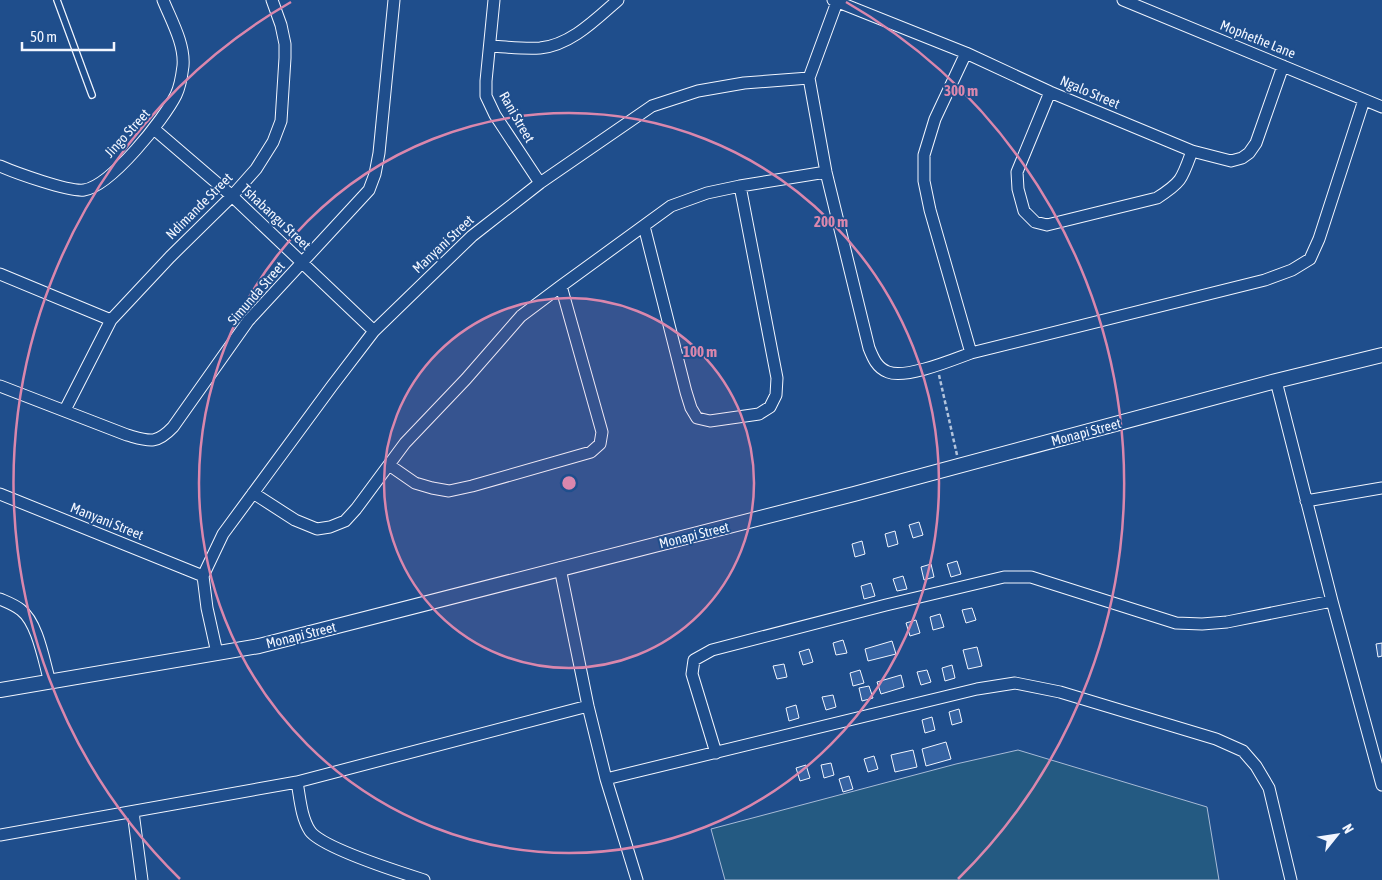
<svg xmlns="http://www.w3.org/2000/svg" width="1382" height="880" font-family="'Asap Condensed',sans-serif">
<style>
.green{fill:#245a82;stroke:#a8bbd7}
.building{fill:#3563a3;stroke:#f2f6ff}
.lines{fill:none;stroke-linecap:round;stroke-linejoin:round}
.service-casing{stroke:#f2f6ff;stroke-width:8}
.minor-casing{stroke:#f2f6ff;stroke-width:13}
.tertiary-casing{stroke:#f2f6ff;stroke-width:16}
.path{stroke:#b3c4dc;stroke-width:2.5;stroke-dasharray:4 2.5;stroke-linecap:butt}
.service{stroke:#1f4e8c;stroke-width:5.5}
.minor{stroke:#1f4e8c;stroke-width:11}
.tertiary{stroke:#1f4e8c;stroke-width:14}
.ring{fill:none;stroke:#da87ad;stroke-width:2.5}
.labels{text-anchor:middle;stroke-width:4;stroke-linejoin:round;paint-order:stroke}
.street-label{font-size:14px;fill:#f2f6ff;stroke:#1f4e8c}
.centre{fill:#da87ad;stroke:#1f4e8c;stroke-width:2.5}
.ring-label{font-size:15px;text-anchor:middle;font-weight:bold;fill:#da87ad;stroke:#1f4e8c;stroke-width:4;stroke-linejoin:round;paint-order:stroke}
</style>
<rect width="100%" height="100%" fill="#1f4e8c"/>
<path class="green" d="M1018,750L1207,807L1219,880H725L711,829L956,764Z"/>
<path class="building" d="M919,522L923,535L913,538L909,525Z
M895,531L898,544L888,547L885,534Z
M862,541L865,554L855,557L852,544Z
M957,561L961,574L951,577L947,564Z
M931,564L934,577L924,580L921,567Z
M903,576L907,589L897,591L893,579Z
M871,583L875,596L864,599L861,586Z
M972,608L976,620L966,623L962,610Z
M940,614L944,627L933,630L930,617Z
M916,620L920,633L910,636L906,623Z
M843,640L847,653L836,655L833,643Z
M892,641L896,654L868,661L865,649Z
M1382,643V656L1378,657L1376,644Z
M977,647L982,666L968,669L963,650Z
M809,649L813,662L803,665L799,652Z
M784,664L787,677L777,679L773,666Z
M952,665L955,678L945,681L942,668Z
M860,670L864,683L853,686L850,673Z
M927,670L931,682L921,685L917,672Z
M901,675L904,687L881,694L877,682Z
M869,686L873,698L862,701L859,688Z
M833,695L836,707L826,710L822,697Z
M796,705L799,718L789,721L786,708Z
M959,709L962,722L952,725L949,712Z
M932,717L935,730L925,733L922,720Z
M946,742L951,759L926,766L922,749Z
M913,750L917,767L895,772L891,755Z
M874,756L878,769L868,772L864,759Z
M831,763L834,775L824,778L821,765Z
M806,765L810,778L800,781L796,768Z
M849,776L853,789L843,792L839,779Z"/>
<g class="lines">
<g class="service-casing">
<path id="service" d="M57,0L92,95"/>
</g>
<g class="minor-casing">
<path id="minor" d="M494,0L486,81V96L495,115L540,183
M833,0L966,53L1050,92L1192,151L1231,161L1242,158L1249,153L1256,143L1283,66
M1123,0L1382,107
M837,2L809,78L826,172L869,348C873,358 877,368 888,372C906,379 952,360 971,353L1265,280L1292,270L1310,259L1319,239L1364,100
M490,46C506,47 523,49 540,48C571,45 596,19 618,0
M966,53L935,119L924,155V181L930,210L971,353
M1050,92L1017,172L1018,189L1024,211L1035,222L1047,225L1157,198C1182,182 1182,179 1192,151
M154,129L232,196L374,331
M0,166C16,173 69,192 84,190C111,186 164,119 176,95C180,87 182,74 183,66C185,44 171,20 163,0
M644,226L686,392L691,408L697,418L710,421L759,414L770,407L776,395L777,378L740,186
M0,274L111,320
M1276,381L1332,601L1382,785
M0,386L127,435C149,441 156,445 173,427L248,321L369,190L375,174L379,153L394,0
M65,410L111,320L170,257L232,196L256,169L273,142L281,121L285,58V44L281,25L272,0
M389,465L415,483L432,488L449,491L472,486L591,452L600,444L602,432L561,286
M253,493L295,520L317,529L330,527L345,521L356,509L405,443L466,379L521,316L561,286L671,206L707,193L740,186L826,172
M0,494L203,576
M1306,501L1382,488
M560,568L588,706L606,779L637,880
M0,599C7,602 15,605 21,610C38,623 44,662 50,682
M217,653L207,608L203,576L223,534L332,386L374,331L472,236L540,183L652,106L698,91L744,83L809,78
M716,753L692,674L694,660L712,650L886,605L1004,577H1031L1176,623L1202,624L1227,622L1332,601
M606,779L977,689L1015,683L1060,692L1216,739L1243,751L1256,766L1269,788L1291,880
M297,782C300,798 301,817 310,831C322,848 402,873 424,880
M133,812L142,880
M0,835L297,782L588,706"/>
</g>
<g class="tertiary-casing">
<path id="tertiary" d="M0,690L259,646L854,494L1276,381L1382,355"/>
</g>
<path class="path" d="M939,375L957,455"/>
<use href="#service" class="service"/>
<use href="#minor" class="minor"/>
<use href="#tertiary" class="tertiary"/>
</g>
<circle cx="569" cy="483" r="185" fill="#da87ad" fill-opacity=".12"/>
<g class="ring">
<circle cx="569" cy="483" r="185"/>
<circle cx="569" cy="483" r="370"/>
<path d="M180 879A555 555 0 0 1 291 2M846 2A555 555 0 0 1 958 879"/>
</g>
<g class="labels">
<g class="street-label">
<text transform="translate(1258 39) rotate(22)" y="5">Mophethe Lane</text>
<text transform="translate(1090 92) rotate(23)" y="5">Ngalo Street</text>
<text transform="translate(517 117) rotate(60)" y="5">Rani Street</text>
<text transform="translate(127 133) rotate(-48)" y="5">Jingo Street</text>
<text transform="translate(199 206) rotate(-45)" y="5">Ndimande Street</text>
<text transform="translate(276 217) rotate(43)" y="5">Tshabangu Street</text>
<text transform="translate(443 244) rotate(-43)" y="5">Manyani Street</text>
<text transform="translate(256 293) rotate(-49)" y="5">Simunda Street</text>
<text transform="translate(1086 432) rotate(-15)" y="5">Monapi Street</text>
<text transform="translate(107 521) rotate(22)" y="5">Manyani Street</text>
<text transform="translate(694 535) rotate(-14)" y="5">Monapi Street</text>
<text transform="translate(301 635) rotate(-14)" y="5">Monapi Street</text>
</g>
</g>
<circle cx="569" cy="483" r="8" class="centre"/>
<g class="ring-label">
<text x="961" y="96">300 m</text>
<text x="831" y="227">200 m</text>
<text x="700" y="357">100 m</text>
</g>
<g transform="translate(1337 835) rotate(60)" stroke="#1f4e8c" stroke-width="4" paint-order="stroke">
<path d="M0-4L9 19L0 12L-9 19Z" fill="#f2f6ff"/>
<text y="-8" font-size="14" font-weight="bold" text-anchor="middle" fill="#f2f6ff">N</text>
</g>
<path d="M22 42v8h92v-8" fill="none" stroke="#f2f6ff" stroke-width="2.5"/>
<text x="30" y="42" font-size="15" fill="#f2f6ff" stroke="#1f4e8c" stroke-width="4" paint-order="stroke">50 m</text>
</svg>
